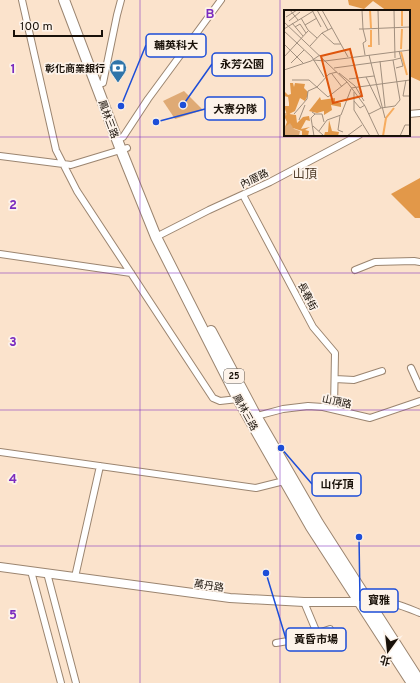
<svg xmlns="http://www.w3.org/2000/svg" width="420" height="683" font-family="Overpass,'Noto Sans TC',sans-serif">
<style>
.green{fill:#dfaa75}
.forest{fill:#e29849}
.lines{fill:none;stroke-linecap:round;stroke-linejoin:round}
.minor-casing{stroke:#9b8570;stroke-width:8}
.tertiary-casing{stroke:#9b8570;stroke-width:10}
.primary-casing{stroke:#9b8570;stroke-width:12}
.minor{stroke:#fff;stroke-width:6}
.tertiary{stroke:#fff;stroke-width:8}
.primary{stroke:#fff;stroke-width:10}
.grid{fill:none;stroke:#7b2cbf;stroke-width:1;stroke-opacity:0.55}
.labels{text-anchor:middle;stroke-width:3.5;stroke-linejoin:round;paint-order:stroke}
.shield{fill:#fdf3ea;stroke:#5d554c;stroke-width:1}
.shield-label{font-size:9px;font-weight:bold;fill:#191109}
.poi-label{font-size:10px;font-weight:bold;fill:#191109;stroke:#fdf3ea;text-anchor:end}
.street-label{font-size:10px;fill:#191109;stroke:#fdf3ea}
.quarter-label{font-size:12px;fill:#4e3b28;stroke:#fdf3ea}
.inset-river{fill:none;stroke:#f7ac5e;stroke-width:2}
.inset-road{fill:none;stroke:#a18f7e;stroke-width:1}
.view{fill:#de550c;fill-opacity:0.15;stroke:#de550c;stroke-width:2}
.inset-edge{fill:none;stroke:#191109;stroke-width:2}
.grid-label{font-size:13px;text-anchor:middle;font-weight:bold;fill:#7b2cbf;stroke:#fdf3ea;stroke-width:3.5;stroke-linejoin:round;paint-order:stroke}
.leader{fill:none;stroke:#1d4ed8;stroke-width:1.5}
.callout-dot{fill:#1d4ed8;stroke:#fdf3ea;stroke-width:1.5}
.callout{fill:#fdf3ea;stroke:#1d4ed8;stroke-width:1.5}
.callout-label{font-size:11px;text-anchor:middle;font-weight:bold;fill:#191109}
</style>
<rect width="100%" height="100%" fill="#fbe3cc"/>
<path class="green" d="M184,91L203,110L175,119L163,101Z"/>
<path class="forest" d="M348,0H420V81L409,76V11H387L373,1L364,9L349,5Z
M420,178V218H415L391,194Z"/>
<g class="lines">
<g class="minor-casing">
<path id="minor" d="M22,0L56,150L77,191L213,398L220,401L238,399
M97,85L103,83L117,15L121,0
M409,114L420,113
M117,140L123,137L148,99L221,0
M0,156L71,165L127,148
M243,195L313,327L335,353L334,409
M156,237L209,210L270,182L359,135
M0,254L131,273
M355,270L375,262L414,261L420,262
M411,368L420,388
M335,379L354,380L382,371
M253,417L283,409L308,406L323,407L370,418L420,401
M0,452L256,488L284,481
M31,571L61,683
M47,573L76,683
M75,577L100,466
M304,602L317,633
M369,602C392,601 400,605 420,613
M276,643L300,639L330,629"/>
</g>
<g class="tertiary-casing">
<path id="tertiary" d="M0,567L230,598L304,602H365"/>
</g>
<g class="primary-casing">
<path id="primary" d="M64,0L121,150L156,237L238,399L311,527L412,683
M211,331L256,416L318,523L420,682"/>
</g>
<use href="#minor" class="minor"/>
<use href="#tertiary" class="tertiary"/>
<use href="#primary" class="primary"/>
</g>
<path class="grid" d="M140,0V683M280,0V683M0,137H420M0,273H420M0,410H420M0,546H420"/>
<defs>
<g id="bank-pin" transform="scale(0.9)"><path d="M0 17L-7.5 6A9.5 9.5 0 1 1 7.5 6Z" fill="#2f74a9" stroke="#fdf3ea"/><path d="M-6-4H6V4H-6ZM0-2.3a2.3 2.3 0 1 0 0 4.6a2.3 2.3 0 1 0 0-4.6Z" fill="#fff"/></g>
</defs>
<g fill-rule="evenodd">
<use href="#bank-pin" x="118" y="68"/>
</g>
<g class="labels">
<rect class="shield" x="224" y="369" width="20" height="14" rx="3"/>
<g class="shield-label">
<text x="234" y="379">25</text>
</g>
<g class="poi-label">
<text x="105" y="72">彰化商業銀行</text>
</g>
<g class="street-label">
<text transform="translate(109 119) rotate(70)" y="4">鳳林三路</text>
<text transform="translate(254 178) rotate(-26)" y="4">內厝路</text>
<text transform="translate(308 296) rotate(63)" y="4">長春街</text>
<text transform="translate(337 401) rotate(12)" y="4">山頂路</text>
<text transform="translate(246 412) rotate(61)" y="4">鳳林三路</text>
<text transform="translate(209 585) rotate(8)" y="4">萬丹路</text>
</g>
<g class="quarter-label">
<text x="305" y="178">山頂</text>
</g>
</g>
<g transform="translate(284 10)">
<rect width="126" height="126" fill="#fbe3cc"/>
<path d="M0,103H6L7,114L10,119L16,121L15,126H0V118L4,113Z" fill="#dfaa75"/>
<path d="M6,73H9L10,77L11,73L21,74L20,78L24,82L23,87L21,91L16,88L11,101L5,104L12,105L13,113L19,107L25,106L26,111L22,110L17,119L26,117L21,120L25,121L24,126L18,125V121L9,118L6,113L1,117L3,112L0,106L3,105L0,96H5V93L4,87L0,86V81L4,85L7,84ZM36,87L37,90L51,88V92L57,93V97L47,95L48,100L40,105V101L33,103L25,101ZM45,110L48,121L55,122L54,126H40L41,122H44Z" fill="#e29849"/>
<path class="inset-river" d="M86,0L87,18M118,0V16M84,36H87V20M117,39L118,19M117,42L123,65M99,126L102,108L110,98"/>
<path class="inset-road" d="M6,0L14,10M33,0L44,20M38,0L64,47M78,0L79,19L126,17M94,0L95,35M110,0L111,48M126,0V15M29,2L37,17M2,7L13,0M17,8L24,20L33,28M5,11L16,2M0,12L63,72L81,96L95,126M8,13L19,26M21,15L33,8M11,17L16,14L22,23M0,19L31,0M75,19H79L82,31L79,33L81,45M0,21L28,47L40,67M38,23L50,34H57M0,34L19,53M26,36L38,23L48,18M85,45L101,108M0,47L24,21M29,50L41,51L126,40M96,51L101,97M7,53L20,40M50,58L109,50M112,58L119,56L115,41M0,60L27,51L36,45M55,63L71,76L80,91M48,64L58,77M82,67L97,98L85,104M65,69L90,66M8,70H25L44,87L63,72M122,70L119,86H126M67,78L126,70M70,82V100L86,126M70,91L76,98L81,95M97,98L111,96L116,90L109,50L117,48M28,102L31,104L27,108L30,126M10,104L23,89L24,81L33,77L45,64L53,62M31,104H38L40,112M56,106L54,120L59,122M15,110L21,95M29,116L40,126M35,121L43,110L57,105L67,79M63,126L78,115M116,126L121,115H126"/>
<path class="view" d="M66,39L78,86L49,93L37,46Z"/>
<rect width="126" height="126" class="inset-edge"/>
</g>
<g class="grid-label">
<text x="210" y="18">B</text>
<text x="13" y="73">1</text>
<text x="13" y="209">2</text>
<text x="13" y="346">3</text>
<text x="13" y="483">4</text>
<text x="13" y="619">5</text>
</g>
<path class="leader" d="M121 106L146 45M183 105L212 64M156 122L205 109M281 448L312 484M359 537L360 601M266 573L286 639"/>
<g class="callout-dot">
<circle cx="121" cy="106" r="4"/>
<circle cx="183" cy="105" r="4"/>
<circle cx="156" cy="122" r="4"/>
<circle cx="281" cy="448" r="4"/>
<circle cx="359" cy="537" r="4"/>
<circle cx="266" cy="573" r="4"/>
</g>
<g class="callout">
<rect x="146" y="34" width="60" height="23" rx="4"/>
<rect x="212" y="53" width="60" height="23" rx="4"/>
<rect x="205" y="97" width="60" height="23" rx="4"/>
<rect x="312" y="473" width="49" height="23" rx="4"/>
<rect x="360" y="589" width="38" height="23" rx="4"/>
<rect x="286" y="628" width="60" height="23" rx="4"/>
</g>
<g class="callout-label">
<text x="176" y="49">輔英科大</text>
<text x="242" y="68">永芳公園</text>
<text x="235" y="113">大寮分隊</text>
<text x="337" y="488">山仔頂</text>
<text x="379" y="604">寶雅</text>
<text x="316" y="643">黃昏市場</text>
</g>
<g transform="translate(388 651) rotate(195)" stroke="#fdf3ea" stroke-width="3" paint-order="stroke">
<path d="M0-3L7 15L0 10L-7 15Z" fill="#191109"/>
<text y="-6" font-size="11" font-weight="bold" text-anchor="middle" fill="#191109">北</text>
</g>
<path d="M14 30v6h88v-6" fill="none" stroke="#191109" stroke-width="2"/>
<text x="20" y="30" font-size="12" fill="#191109" stroke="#fdf3ea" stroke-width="3" paint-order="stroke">100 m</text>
</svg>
